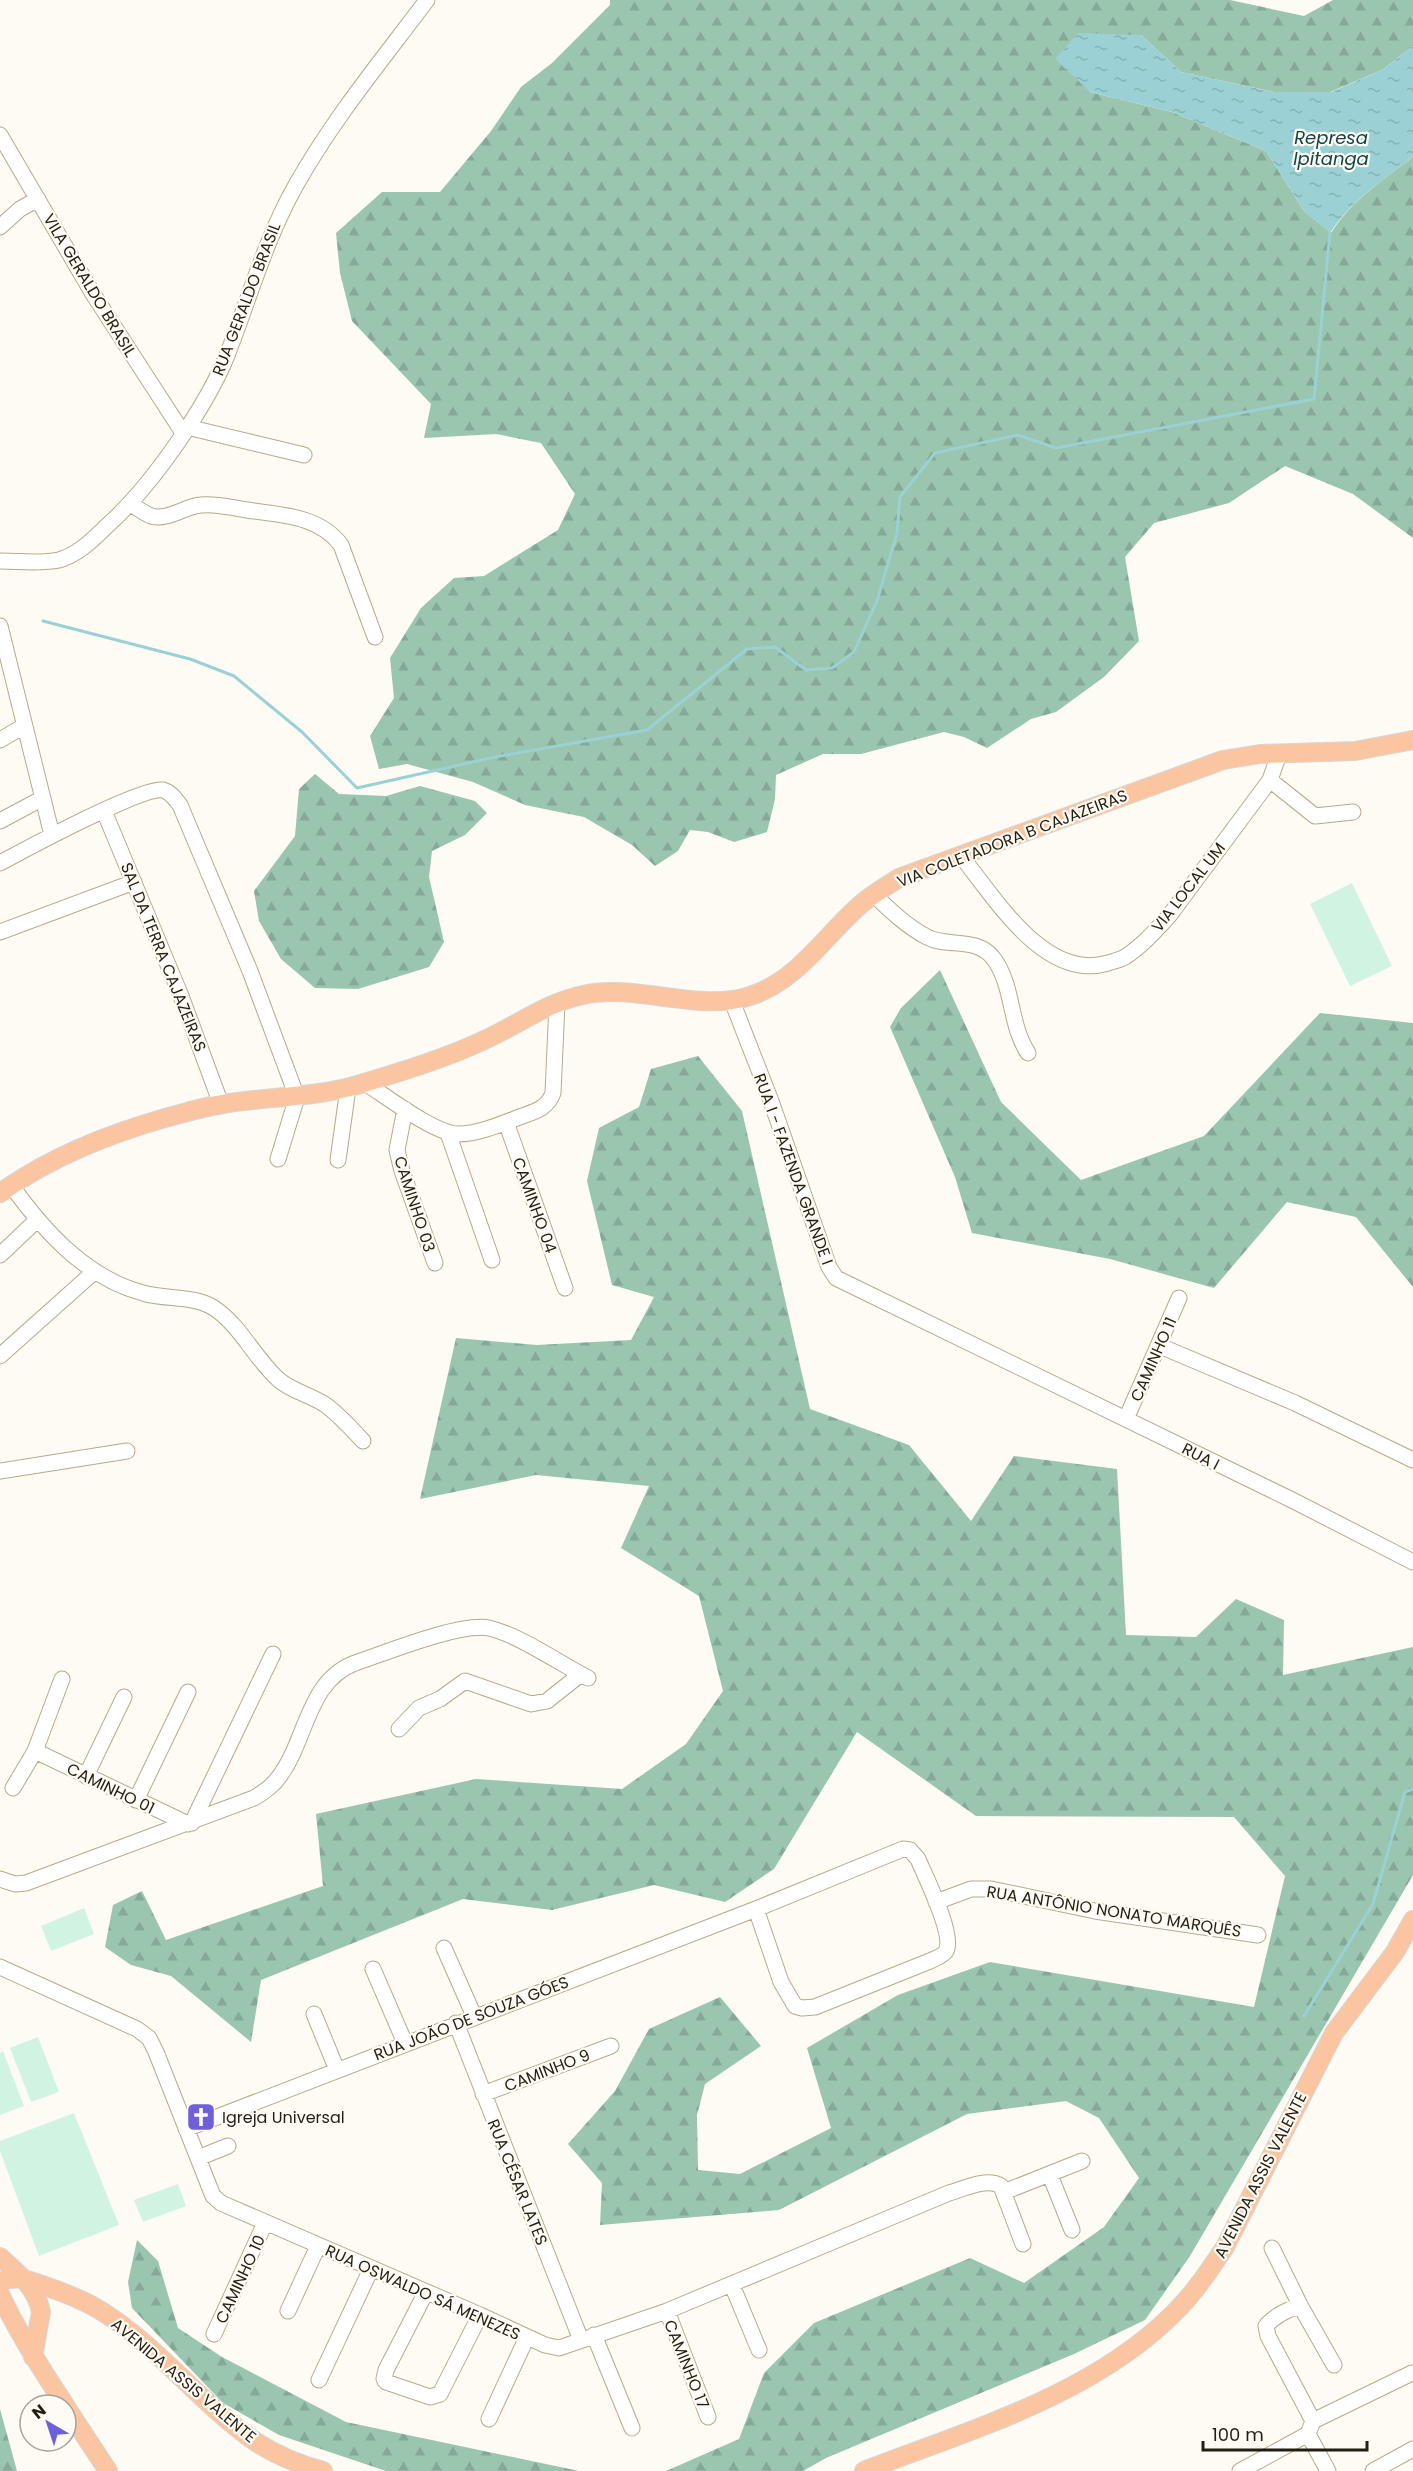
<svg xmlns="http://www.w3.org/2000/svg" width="1413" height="2471" font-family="Poppins,sans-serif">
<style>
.green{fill:#d1f4e2}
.forest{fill:url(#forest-firs)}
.water{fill:url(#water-ripples)}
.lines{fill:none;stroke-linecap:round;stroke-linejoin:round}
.stream{stroke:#9bd1d4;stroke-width:3}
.minor-casing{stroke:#b7aa8c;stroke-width:17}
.major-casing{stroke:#d7d6d4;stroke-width:20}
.minor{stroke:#fff;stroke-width:15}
.major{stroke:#fbc5a1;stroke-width:18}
.labels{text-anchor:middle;stroke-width:4.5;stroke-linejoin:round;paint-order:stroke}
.street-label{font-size:16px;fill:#231e12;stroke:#fdfbf4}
.poi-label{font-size:16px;fill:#231e12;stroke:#fdfbf4;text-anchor:start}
.water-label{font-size:18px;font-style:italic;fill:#124345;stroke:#fdfbf4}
</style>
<defs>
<pattern id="forest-firs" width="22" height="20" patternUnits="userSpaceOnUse" patternTransform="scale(1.5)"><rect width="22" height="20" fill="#9ac5af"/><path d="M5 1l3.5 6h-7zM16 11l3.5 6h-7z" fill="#84a996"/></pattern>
<pattern id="water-ripples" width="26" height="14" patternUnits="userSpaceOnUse" patternTransform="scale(1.5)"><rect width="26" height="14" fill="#9bd1d4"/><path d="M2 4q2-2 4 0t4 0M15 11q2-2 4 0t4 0" fill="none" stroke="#85b3b5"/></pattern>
</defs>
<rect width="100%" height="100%" fill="#fdfbf4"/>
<path class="green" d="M1352,883L1392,966L1350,986L1310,904Z
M84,1908L94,1934L51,1951L41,1926Z
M38,2037L59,2092L31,2102L10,2048Z
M3,2051L24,2106L0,2115V2053Z
M74,2113L119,2225L39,2256L0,2151V2141Z
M178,2184L186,2206L143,2222L134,2200Z"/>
<path class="forest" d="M610,0H1230L1304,16L1333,0H1413V46L1382,70L1330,92H1274L1181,72L1141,35L1090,92L1172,112L1266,151L1304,211L1331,233C1351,201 1383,180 1413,157V538L1353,494L1285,466L1229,503L1154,523L1125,557L1139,641L1104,677L1056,712L1031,719L987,748L964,737L944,732L861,754H823L776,775L775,799L767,832L734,842L708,832L690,830L678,851L655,866L632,845L584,817L525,805L473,782L407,764L379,769L370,736L394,698L390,658L421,608L454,578L484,576L558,530L575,494L541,443L496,434L424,438L431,404L352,321L340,273L336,233L382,192H440L491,131L521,87L552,63L610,5Z
M315,774L339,794L386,796L420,786L475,801L487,813L465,835L432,851L429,877L444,942L429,967L358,989L315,988L281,959L259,921L254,891L295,836L299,789Z
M940,970L1001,1102L1081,1180L1204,1136L1320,1013L1413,1023V1287L1356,1217L1287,1202L1214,1288L1110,1259L972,1233L955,1177L890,1027L901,1008Z
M698,1056L742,1111L810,1409L909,1445L971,1521L1014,1456L1117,1469L1126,1635L1196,1637L1236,1599L1284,1620L1283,1675L1413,1647V1875L1190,2256L1145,2320L1074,2354L826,2458L803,2471H666L739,2439L764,2373L814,2323L970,2258L1024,2283L1104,2227L1139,2178L1099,2118L1066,2101L967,2114L779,2210L600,2225L602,2183L568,2144L615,2091L649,2029L720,1997L761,2046L705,2084L697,2115L698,2170L740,2174L831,2128L807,2048L898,1995L990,1962L1254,2007L1285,1876L1234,1817L976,1816L857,1732L774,1869L725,1902L654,1885L552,1910L463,1899L261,1980L251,2042L171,1976L131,1965L105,1947L113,1905L142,1891L166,1940L323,1886L316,1814L476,1779L622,1789L686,1744L723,1691L699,1596L621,1548L649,1486L536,1475L420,1499L456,1338L537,1345L631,1340L654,1297L612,1285L587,1181L599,1128L639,1107L651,1069Z
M137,2240L158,2261L178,2328L222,2357L346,2422L579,2471H386L279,2435L223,2403L132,2308L128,2282Z
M0,2409L17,2471H0Z"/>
<path class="water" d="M1078,33L1141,35L1181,72L1274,92H1331L1382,70L1413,46V157C1383,180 1351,201 1330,233L1304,211L1266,151L1172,112L1090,92L1055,59Z"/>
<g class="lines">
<path class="stream" d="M43,621L190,659L234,676L302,732L357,788L495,757L647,730L747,649L775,647L806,670L832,668L854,652L877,601L897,533L900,497L935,453L1018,435L1056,448L1314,399L1330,233
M1304,2016L1373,1904L1405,1792L1413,1789"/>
<g class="minor-casing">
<path id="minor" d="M0,135L93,294L183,433
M0,227L20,209L38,199
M187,427L304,455
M131,504C137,508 144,513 151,516C168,521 185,506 201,505C216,503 232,508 247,510C279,515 319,515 341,545L375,637
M0,561C19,561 40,564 59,560C80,554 95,537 110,523C152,485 207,406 228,353C250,296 266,238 296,185C333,119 382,60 427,0
M0,626L52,835
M0,740L24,726
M1270,780L1315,816L1353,812
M104,811L181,996L221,1104
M0,821L43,798
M961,856C995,898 1045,982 1108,963C1114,961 1120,960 1125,957C1142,946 1155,931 1169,916L1270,780L1279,754
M0,863C24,850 143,786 163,790C171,792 175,799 180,805L250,971L297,1097L278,1159
M873,894C890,910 906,926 927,937C948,948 977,936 994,959C1014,987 1009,1024 1028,1053
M0,932L134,882
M732,1001L771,1101L829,1267L836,1278L1292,1500L1413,1562
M365,1083C386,1096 435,1134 458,1134C477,1134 499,1125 517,1118C532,1112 547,1110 553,1093L557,1003
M405,1109L397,1150L402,1171L435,1263
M506,1122L565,1288
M448,1133L492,1260
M338,1160L348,1088
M11,1185C44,1231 86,1278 143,1293C166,1300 194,1295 214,1308C241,1326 255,1359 279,1380C293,1392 312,1395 327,1406C340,1416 352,1429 363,1441
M0,1255L37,1220
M1160,1346L1295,1403L1413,1460
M0,1356L94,1272
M1126,1419L1179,1298
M0,1471L127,1451
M399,1729L419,1708L440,1699L465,1681L531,1704L547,1701L581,1674
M35,1751L188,1824
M86,1776L124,1697
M13,1788L35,1751L62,1679
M136,1800L188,1692
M192,1823L273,1654
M0,1879L15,1884L26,1883L254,1798C264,1792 273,1786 279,1777C307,1740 307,1681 355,1663C385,1653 461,1622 489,1628C519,1635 559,1663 588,1678
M936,1902L971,1889H991L1095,1911L1258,1935
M444,1948L474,2016
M0,1967L137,2029L149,2038L156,2052L213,2196L221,2203L480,2315L545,2345L559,2348L667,2311L949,2193C964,2189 986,2177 1001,2186L1023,2244
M373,1969L405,2043
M314,2014L337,2070
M456,2023L581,2340
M483,2094L611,2046
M186,2129L756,1909L903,1849L910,1850L918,1859C925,1876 955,1935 946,1951C943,1956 936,1958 930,1961L815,2007L802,2008L795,2006L781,1982L756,1909
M198,2158L228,2146
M1050,2175L1072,2230
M1004,2192L1082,2161
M1272,2248L1301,2307
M732,2285L759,2350
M426,2292L386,2370L384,2379L386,2382L430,2397L440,2394L480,2315
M288,2311L318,2246
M667,2311L708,2417
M214,2334L265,2223
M594,2335L632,2428
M319,2380L371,2269
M489,2419L527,2337
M1313,2421L1412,2373
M1308,2434L1313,2421L1268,2336L1266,2326C1272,2318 1290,2307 1301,2307L1334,2365
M1308,2434L1328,2471
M1240,2471L1308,2434
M1373,2471L1413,2449"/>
</g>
<g class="major-casing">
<path id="major" d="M0,1193C51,1157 106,1135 165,1118C184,1113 203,1107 223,1104C271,1096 317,1098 364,1083C403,1071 443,1059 480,1042C515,1027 545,1003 583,995C636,983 700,1013 750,996C797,981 823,938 859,906C871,895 885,887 899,878L1223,760L1260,754L1355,751L1413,740
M0,2257C18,2273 36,2287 41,2312L33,2357
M0,2282C17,2274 31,2281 48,2287C65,2293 83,2300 98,2309C155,2343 201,2404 256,2442C276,2455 300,2465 323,2471
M0,2294C18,2333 41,2369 65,2405
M66,2407L108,2471
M864,2471C969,2430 1090,2396 1172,2315C1193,2295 1209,2271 1225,2247L1334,2033L1395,1952L1413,1920"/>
</g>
<use href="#minor" class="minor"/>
<use href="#major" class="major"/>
</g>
<defs>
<g id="church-square" transform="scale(1.5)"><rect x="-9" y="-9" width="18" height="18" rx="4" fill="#6e60da" stroke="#fdfbf4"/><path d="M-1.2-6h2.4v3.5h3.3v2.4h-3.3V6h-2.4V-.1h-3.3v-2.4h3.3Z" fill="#fff"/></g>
</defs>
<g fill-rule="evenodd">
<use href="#church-square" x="201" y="2117"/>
</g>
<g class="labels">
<g class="street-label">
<text transform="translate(90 285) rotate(59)" y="6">VILA GERALDO BRASIL</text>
<text transform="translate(246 299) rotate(-69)" y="6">RUA GERALDO BRASIL</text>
<text transform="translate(1012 838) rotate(-21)" y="6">VIA COLETADORA B CAJAZEIRAS</text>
<text transform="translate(1188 887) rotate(-52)" y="6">VIA LOCAL UM</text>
<text transform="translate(164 957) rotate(68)" y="6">SAL DA TERRA CAJAZEIRAS</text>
<text transform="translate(794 1169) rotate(70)" y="6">RUA I - FAZENDA GRANDE I</text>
<text transform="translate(415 1204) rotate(72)" y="6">CAMINHO 03</text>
<text transform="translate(535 1205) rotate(70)" y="6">CAMINHO 04</text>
<text transform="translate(1153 1359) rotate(-66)" y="6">CAMINHO 11</text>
<text transform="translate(1201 1456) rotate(27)" y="6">RUA I</text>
<text transform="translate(111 1788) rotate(26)" y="6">CAMINHO 01</text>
<text transform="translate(1114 1911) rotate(9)" y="6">RUA ANTÔNIO NONATO MARQUÊS</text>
<text transform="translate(471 2018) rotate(-21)" y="6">RUA JOÃO DE SOUZA GÓES</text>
<text transform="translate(547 2070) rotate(-21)" y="6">CAMINHO 9</text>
<text transform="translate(1260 2175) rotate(-63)" y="6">AVENIDA ASSIS VALENTE</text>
<text transform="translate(518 2182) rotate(68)" y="6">RUA CÉSAR LATES</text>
<text transform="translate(240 2279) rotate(-65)" y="6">CAMINHO 10</text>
<text transform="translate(423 2292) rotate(24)" y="6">RUA OSWALDO SÁ MENEZES</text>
<text transform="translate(687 2364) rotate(68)" y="6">CAMINHO 17</text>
<text transform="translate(184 2380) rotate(40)" y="6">AVENIDA ASSIS VALENTE</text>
</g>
<g class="poi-label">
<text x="222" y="2123">Igreja Universal</text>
</g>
<g class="water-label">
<text x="1331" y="144">Represa<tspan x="1331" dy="21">Ipitanga</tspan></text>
</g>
</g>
<g transform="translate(48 2423) rotate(321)"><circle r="28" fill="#fdfbf4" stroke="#a6a39a" stroke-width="1.5"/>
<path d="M0-4.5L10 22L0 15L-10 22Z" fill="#6e60da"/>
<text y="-9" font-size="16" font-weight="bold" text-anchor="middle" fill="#231e12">N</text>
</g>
<path d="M1203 2441v9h164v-9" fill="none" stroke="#231e12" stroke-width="3"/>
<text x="1212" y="2441" font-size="18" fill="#231e12" stroke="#fdfbf4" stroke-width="4.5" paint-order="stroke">100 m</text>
</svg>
